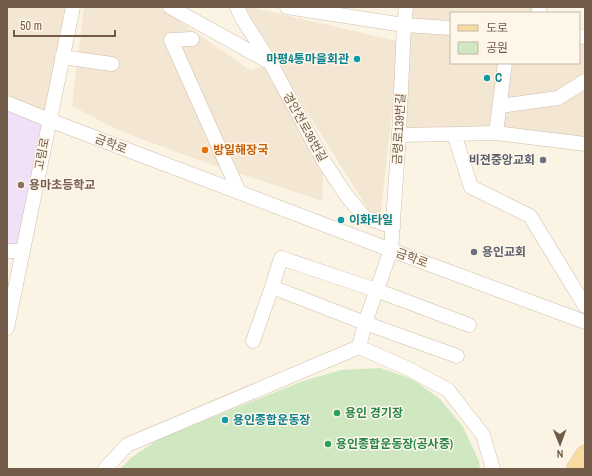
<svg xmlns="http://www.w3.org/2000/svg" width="592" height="476" font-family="'Archivo Narrow','Noto Sans KR',sans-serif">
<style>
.residential{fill:#f3e6d2}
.education{fill:#f0e0f8}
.green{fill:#d0e8c2}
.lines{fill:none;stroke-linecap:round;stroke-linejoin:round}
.minor-casing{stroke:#cebead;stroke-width:15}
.major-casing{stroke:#dbd4d0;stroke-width:19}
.minor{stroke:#fff;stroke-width:14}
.major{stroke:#f8db9e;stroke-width:18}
.culture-dot{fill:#0f9aa8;stroke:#fef7e9;stroke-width:1.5}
.food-dot{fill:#e8710a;stroke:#fef7e9;stroke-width:1.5}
.worship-dot{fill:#6b7280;stroke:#fef7e9;stroke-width:1.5}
.education-dot{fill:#8d6e63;stroke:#fef7e9;stroke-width:1.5}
.leisure-dot{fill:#2e9e5b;stroke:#fef7e9;stroke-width:1.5}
.labels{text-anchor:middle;stroke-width:3;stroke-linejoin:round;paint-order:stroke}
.culture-label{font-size:12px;font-weight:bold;fill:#0d838f;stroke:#fef7e9;text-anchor:start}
.street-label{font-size:12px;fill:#735b4a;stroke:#fef7e9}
.food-label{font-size:12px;font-weight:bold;fill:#c56008;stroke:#fef7e9;text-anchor:start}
.worship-label{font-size:12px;font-weight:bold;fill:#5b616d;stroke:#fef7e9;text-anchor:end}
.education-label{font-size:12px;font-weight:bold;fill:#785e54;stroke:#fef7e9;text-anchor:start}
.leisure-label{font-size:12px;font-weight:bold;fill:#27864d;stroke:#fef7e9;text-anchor:start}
</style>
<rect width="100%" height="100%" fill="#fbf3e3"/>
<path class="residential" d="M7,7H73L49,120L7,103Z
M84,7H159L251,71L266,65L323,165L322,201L204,162L120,131L72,106Z
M242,7H251L400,42L379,227Z
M406,7H538V13H451V63H505L494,133L399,135Z
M579,37H585V81L557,98L501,105L506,63H579Z
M585,87V142L497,133L501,106Z"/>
<path class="education" d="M7,103L49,120L23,251H7Z"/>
<path class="green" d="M380,368L412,379L440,399L463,427L479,461L480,469H120L132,457L159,439L303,381L341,370Z"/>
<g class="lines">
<g class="minor-casing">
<path id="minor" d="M170,7L269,62
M237,7L242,18L270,62L323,160L346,195L364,217L393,227
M287,7L404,25L451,28
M539,13V7
M579,36L585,37
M192,39L171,40L239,192
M62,57L112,64
M505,63L496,133L454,134L471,187L530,216L585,306
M7,103L49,120L391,250L585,322
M500,106L558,98L585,81
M496,133L585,144
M399,135L454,134
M7,251H23
M272,287L365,323L457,356
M7,328L73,7
M253,341L272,287L281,258L376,290L469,325
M359,347L365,323L391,250L399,135L404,25L406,7
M105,469L127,445L359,347L409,369L448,390L483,435L493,469"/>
</g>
<g class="major-casing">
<path id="major" d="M575,469L585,454"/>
</g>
<use href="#minor" class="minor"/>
<use href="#major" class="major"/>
</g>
<g class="culture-dot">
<circle cx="357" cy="59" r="4"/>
<circle cx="487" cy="78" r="4"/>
<circle cx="341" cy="220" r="4"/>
<circle cx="225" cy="420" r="4"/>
</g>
<circle class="food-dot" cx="205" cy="150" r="4"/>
<g class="worship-dot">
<circle cx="543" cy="160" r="4"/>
<circle cx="474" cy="252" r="4"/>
</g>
<circle class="education-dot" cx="21" cy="185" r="4"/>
<g class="leisure-dot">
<circle cx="337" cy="413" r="4"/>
<circle cx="328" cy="444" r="4"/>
</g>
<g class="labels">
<g class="culture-label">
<text x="349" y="63" text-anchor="end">마평4통마을회관</text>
<text x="495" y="82">C</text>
<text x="349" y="224">이화타일</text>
<text x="233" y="424">용인종합운동장</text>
</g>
<g class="street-label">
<text transform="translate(305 127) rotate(61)" y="4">경안천로36번길</text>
<text transform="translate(399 129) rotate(-87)" y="4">금령로139번길</text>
<text transform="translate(111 144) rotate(21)" y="4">금학로</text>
<text transform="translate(42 154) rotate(-79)" y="4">고림로</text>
<text transform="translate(412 258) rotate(20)" y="4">금학로</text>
</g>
<g class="food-label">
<text x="213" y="154">방일해장국</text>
</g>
<g class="worship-label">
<text x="535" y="164">비젼중앙교회</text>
<text x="482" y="256" text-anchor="start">용인교회</text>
</g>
<g class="education-label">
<text x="29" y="189">용마초등학교</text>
</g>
<g class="leisure-label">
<text x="345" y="417">용인 경기장</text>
<text x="336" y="448">용인종합운동장(공사중)</text>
</g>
</g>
<rect width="592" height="476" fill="none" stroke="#735b4a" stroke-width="16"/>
<rect x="450" y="12" width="130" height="52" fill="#fef7e9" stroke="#c6b9a9"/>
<rect x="458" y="25" width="20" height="6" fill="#f8db9e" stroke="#c6b9a9"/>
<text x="486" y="32" font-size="12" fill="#735b4a">도로</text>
<rect x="458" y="42" width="20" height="12" fill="#d0e8c2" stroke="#c6b9a9"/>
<text x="486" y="52" font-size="12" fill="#735b4a">공원</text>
<g transform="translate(560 444) rotate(179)" stroke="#fef7e9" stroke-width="3" paint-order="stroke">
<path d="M0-3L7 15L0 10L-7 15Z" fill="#735b4a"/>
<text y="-6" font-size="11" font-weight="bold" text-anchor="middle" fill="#735b4a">N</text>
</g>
<path d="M14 30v6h101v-6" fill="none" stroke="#735b4a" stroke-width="2"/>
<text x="20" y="30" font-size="12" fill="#735b4a" stroke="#fef7e9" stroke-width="3" paint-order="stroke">50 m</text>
</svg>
